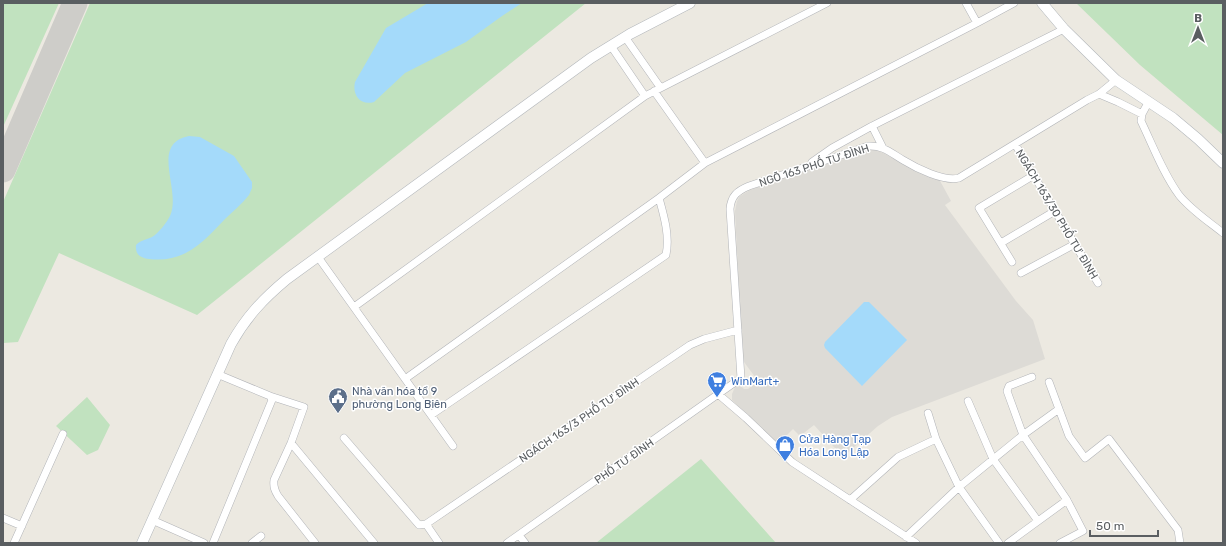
<svg xmlns="http://www.w3.org/2000/svg" width="1226" height="546" font-family="Rubik,sans-serif">
<style>
.industrial{fill:#dddbd6}
.green{fill:#c1e2bf}
.water{fill:#a4dafa}
.lines{fill:none;stroke-linecap:round;stroke-linejoin:round}
.taxiway{stroke:#cecdc9;stroke-width:25}
.street-casing{stroke:#b2b4b8;stroke-width:8}
.secondary-casing{stroke:#b3b7bb;stroke-width:11}
.street{stroke:#fff;stroke-width:7}
.secondary{stroke:#fff;stroke-width:10}
.labels{text-anchor:middle;stroke-width:3;stroke-linejoin:round;paint-order:stroke}
.street-label{font-size:11px;fill:#5a5e61;stroke:#fff}
.shop-label{font-size:11px;fill:#366cbe;stroke:#fff;text-anchor:start}
.service-label{font-size:11px;fill:#4e5e75;stroke:#fff;text-anchor:start}
</style>
<rect width="100%" height="100%" fill="#ece9e1"/>
<path class="industrial" d="M873,148H878L939,179L951,201L945,205L1016,301L1033,320L1045,359L892,417L878,426L843,457L814,425L800,436L793,429L777,445L732,400V394L735,387L739,384L744,389H748L758,381L744,362L742,354L735,211L737,201L740,196L750,190Z"/>
<path class="green" d="M3,3H59L3,127Z
M90,3H586L197,315L59,253L18,342L3,343V202Z
M1076,3H1223V135L1140,65Z
M87,397L110,425L98,450L87,455L56,426Z
M701,459L776,543H596Z"/>
<path class="water" d="M428,3H522L502,16L466,42L405,73L374,102C360,106 352,95 355,82L386,28Z
M189,136L200,137L234,156L252,182V188L249,195C242,204 233,211 225,219C202,243 185,263 149,259C140,258 135,254 136,245C141,240 146,240 152,237C158,234 167,222 170,216C182,190 149,144 189,136Z
M864,302H869L907,340L862,386L825,348L824,345L825,342Z"/>
<g class="lines">
<path class="taxiway" d="M3,170L75,3"/>
<g class="street-casing">
<path id="street" d="M966,3L977,23
M625,37L660,87
M611,46L645,96
M654,91L705,163
M1099,94L1118,102L1142,114
M1149,101L1142,114L1141,121C1153,146 1163,173 1179,195C1191,210 1208,221 1223,233
M872,126L883,148
M1015,144L1098,283
M812,162L832,148L872,126L1064,29
M1001,243L1055,211
M318,257L453,446
M1012,262L979,208L1034,175
M1021,273L1075,244
M354,307L645,96L827,3
M1032,377L1009,386L1007,391L1023,435L1067,500L1083,531L1060,543
M405,379L659,198L705,163L977,23L1014,3
M1049,382L1069,436L1085,458L1109,439L1178,530L1180,543
M718,394L746,418L792,462L916,543
M270,396L304,407L291,443L274,480C273,487 275,491 278,496L315,543
M968,401L993,459L1038,521
M928,413L936,439
M431,415L666,255C670,236 664,216 659,198
M344,438L419,525L426,524L690,345L704,339L738,330
M291,443L374,543
M850,500L898,457L936,439L959,487L999,543
M3,518L22,526
M152,520L204,543
M426,524L439,543
M519,535L525,543
M906,537L959,487L1023,435L1059,409
M14,543L63,434
M213,543L272,400L270,396L217,374
M252,543L261,536
M507,543L741,378L730,209C731,196 737,191 749,186L868,146C883,145 891,153 903,160C916,168 944,182 959,178L1087,100L1099,94L1116,80
M1008,543L1067,500"/>
</g>
<g class="secondary-casing">
<path id="secondary" d="M1042,3L1064,29L1116,80L1173,118L1198,139L1223,163
M142,543L231,344C246,317 263,299 287,279L591,58L630,34L690,3"/>
</g>
<use href="#street" class="street"/>
<use href="#secondary" class="secondary"/>
</g>
<defs>
<g id="supermarket-pin" transform="scale(1)"><path d="M0 17L-7.5 6A9.5 9.5 0 1 1 7.5 6Z" fill="#3f7fe0" stroke="#fff"/><path d="M-6-5.5h2.5l.6 2H6L4.5 2H-2.5L-4.4-4H-6ZM-1.5 3.2a1.3 1.3 0 1 0 .1 0ZM3 3.2a1.3 1.3 0 1 0 .1 0Z" fill="#fff"/></g>
<g id="civic-pin" transform="scale(1)"><path d="M0 17L-7.5 6A9.5 9.5 0 1 1 7.5 6Z" fill="#5c6f8a" stroke="#fff"/><path d="M-.6-6.5H3V-4.5H.6V-3L4-1V1h2V6H-6V1h2V-1L-.6-3ZM-1.2 2.5V6h2.4V2.5Z" fill="#fff"/></g>
<g id="shop-pin" transform="scale(1)"><path d="M0 17L-7.5 6A9.5 9.5 0 1 1 7.5 6Z" fill="#3f7fe0" stroke="#fff"/><path d="M-5-2.5h2.3a2.7 3.5 0 0 1 5.4 0H5L5.5 6h-11ZM-1.5-2.5h3a1.5 2.3 0 0 0-3 0Z" fill="#fff"/></g>
</defs>
<g fill-rule="evenodd">
<use href="#supermarket-pin" x="717" y="381"/>
<use href="#civic-pin" x="338" y="397"/>
<use href="#shop-pin" x="785" y="445"/>
</g>
<g class="labels">
<g class="street-label">
<text transform="translate(814 165) rotate(-18)" y="4">NGÕ 163 PHỐ TƯ ĐÌNH</text>
<text transform="translate(1057 214) rotate(59)" y="4">NGÁCH 163/30 PHỐ TƯ ĐÌNH</text>
<text transform="translate(579 420) rotate(-34)" y="4">NGÁCH 163/3 PHỐ TƯ ĐÌNH</text>
<text transform="translate(624 461) rotate(-35)" y="4">PHỐ TƯ ĐÌNH</text>
</g>
<g class="shop-label">
<text x="731" y="385">WinMart+</text>
<text x="799" y="443">Cửa Hàng Tạp<tspan x="799" dy="13">Hóa Long Lập</tspan></text>
</g>
<g class="service-label">
<text x="352" y="395">Nhà văn hóa tổ 9<tspan x="352" dy="13">phường Long Biên</tspan></text>
</g>
</g>
<rect width="1226" height="546" fill="none" stroke="#5a5e61" stroke-width="8"/>
<g transform="translate(1198 28)" stroke="#ffffff" stroke-width="3" paint-order="stroke">
<path d="M0-3L7 15L0 10L-7 15Z" fill="#5a5e61"/>
<text y="-6" font-size="11" font-weight="bold" text-anchor="middle" fill="#5a5e61">B</text>
</g>
<path d="M1090 530v6h68v-6" fill="none" stroke="#5a5e61" stroke-width="2"/>
<text x="1096" y="530" font-size="12" fill="#5a5e61" stroke="#ffffff" stroke-width="3" paint-order="stroke">50 m</text>
</svg>
